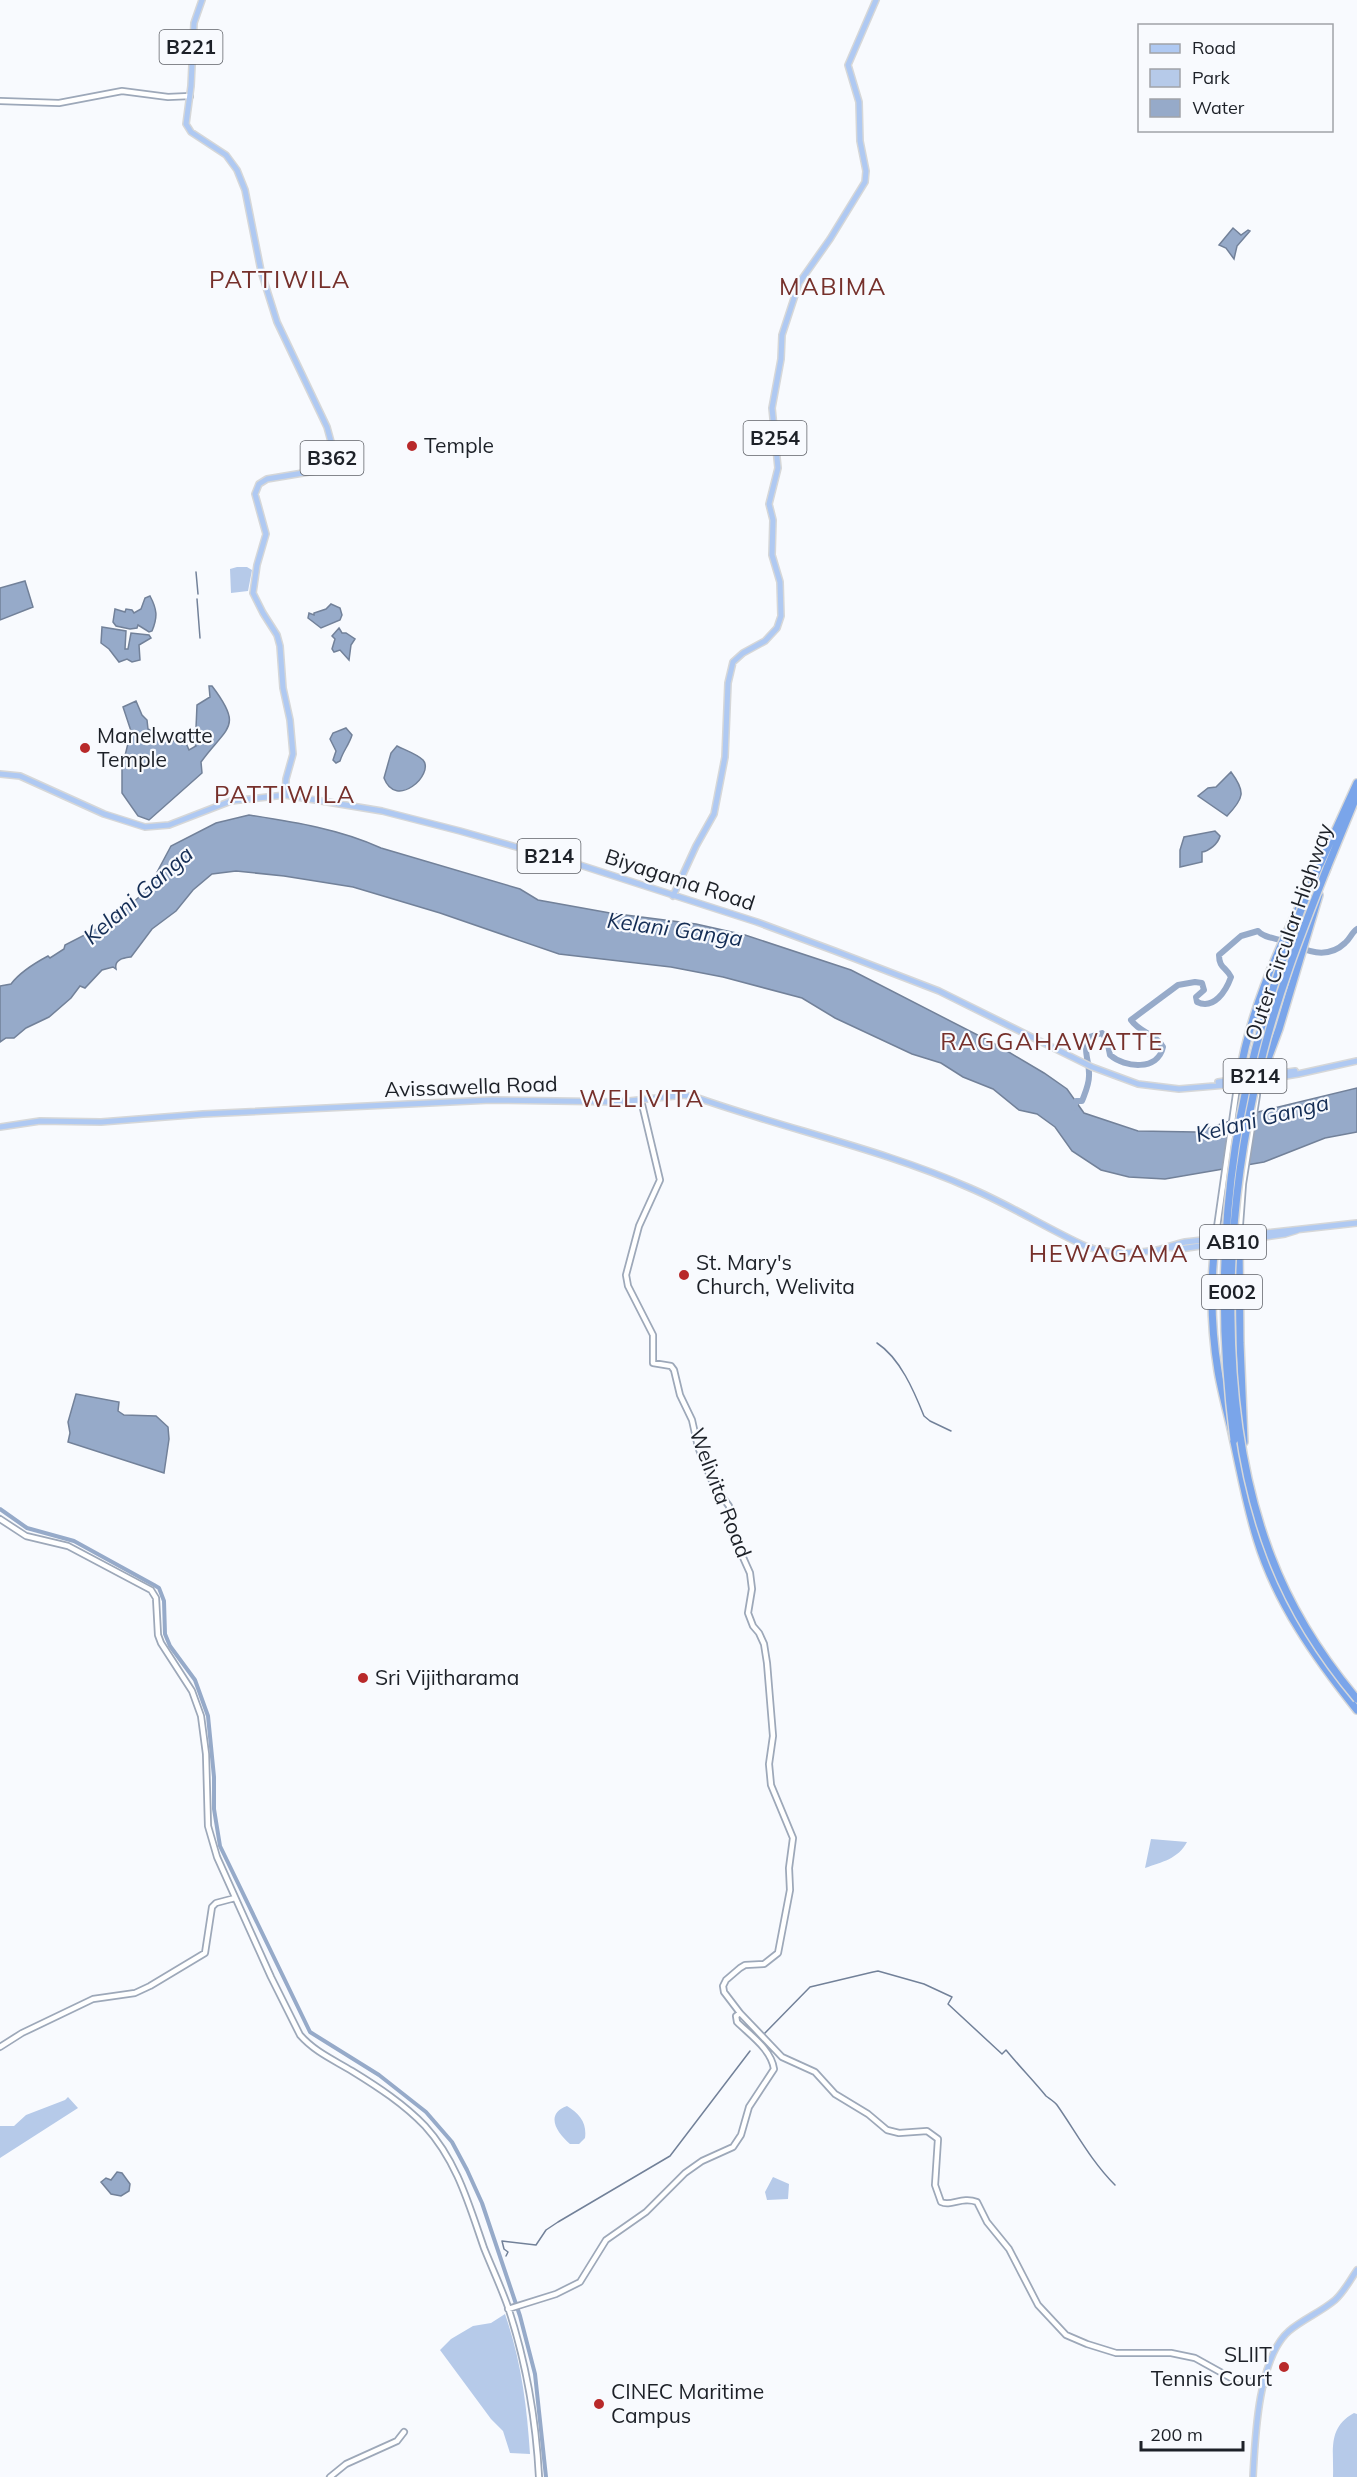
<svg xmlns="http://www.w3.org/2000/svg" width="1357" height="2477" font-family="Mulish,sans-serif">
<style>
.green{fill:#b6cae9}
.water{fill:#96aac9;stroke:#728199;stroke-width:1.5}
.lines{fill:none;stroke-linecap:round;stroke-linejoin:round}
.stream{stroke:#728199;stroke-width:1.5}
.canal{stroke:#96aac9;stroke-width:4}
.river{stroke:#96aac9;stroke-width:6}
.secondary-casing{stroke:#9da8b9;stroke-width:8}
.primary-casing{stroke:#d6d7d8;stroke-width:8}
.highway-casing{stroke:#d6d7d8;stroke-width:10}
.secondary{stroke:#fff;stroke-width:4.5}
.primary{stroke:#afc9f2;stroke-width:5}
.highway{stroke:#7aa5ea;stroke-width:7}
.highway-bridge-casing{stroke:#d6d7d8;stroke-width:10;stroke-linecap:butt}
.highway-bridge{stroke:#7aa5ea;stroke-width:7}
.poi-dot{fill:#b8292a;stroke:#f8fafe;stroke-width:2}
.labels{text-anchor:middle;stroke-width:4.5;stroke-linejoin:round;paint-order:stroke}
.shield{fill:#f8fafe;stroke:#5f6268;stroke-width:1.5}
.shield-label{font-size:20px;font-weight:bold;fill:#1d2128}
.poi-label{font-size:21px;fill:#1d2128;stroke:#f8fafe;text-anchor:start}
.street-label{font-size:21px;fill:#1d2128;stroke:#f8fafe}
.water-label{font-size:22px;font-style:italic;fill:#142d55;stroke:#f8fafe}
.quarter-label{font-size:24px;letter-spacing:1.5px;fill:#76302b;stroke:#f8fafe}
</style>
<rect width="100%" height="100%" fill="#f8fafe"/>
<path class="green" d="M237,567H247L252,570L248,591L231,593L230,569Z
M1151,1839L1187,1842C1178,1859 1162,1862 1145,1868Z
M68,2097L78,2108L0,2158V2126H14L26,2115L65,2100Z
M567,2106C580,2114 587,2123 585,2138L579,2144H570C556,2132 545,2114 567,2106Z
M773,2177L789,2184L788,2199L767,2200L765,2192Z
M505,2314C521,2360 527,2406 530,2454L510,2453L503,2431L491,2419L440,2350L451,2339L473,2326L491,2323Z
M1354,2413L1357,2414V2477H1333C1334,2450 1327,2428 1354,2413Z"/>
<path class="water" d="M1233,228L1241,235L1248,230L1250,231L1237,246L1234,259L1226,248L1219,245Z
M25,581L33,607L0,620V588Z
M150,596C157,609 158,617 152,631L149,632L138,625L137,628L130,629L116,626L113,622L115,609L125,612L126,609L132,610L134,613L141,609L145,598Z
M331,604L340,608L342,615L340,620L321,628L308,618L309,613L314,615V613L326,609Z
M102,627L126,631L125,649H128L131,633L149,635L151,638L139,645L140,660L132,662L127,659L119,662L109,649L101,643Z
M339,628L342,633H346L355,639L351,645L349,660L340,650L334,652L332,649L335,639L332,636Z
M209,686H212C244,728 227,726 201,762L202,773L149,820L138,816L122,793V768L131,731L123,707L136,701L142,715L147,720L148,729L173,741L186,737L188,741L186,743L189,750L196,746L189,736L196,728L197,705L210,697Z
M346,728L352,735C349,745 343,751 340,761L336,763L333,760L336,751L330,739L333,733Z
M397,746C405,750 417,754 423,760C435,774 396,810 384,778L391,753Z
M1231,772C1246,792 1244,798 1227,816L1198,796L1208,788L1216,787Z
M249,815C294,822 340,829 381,848L520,889L538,900L610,913L696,924L745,935L851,970L997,1045L1044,1073L1067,1089L1084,1113L1138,1131L1196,1132L1258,1112L1357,1088V1132L1325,1138L1264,1162L1165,1179L1129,1177L1101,1170L1072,1151L1055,1127L1037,1114L1019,1110L993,1089L963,1077L941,1063L912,1054L835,1018L802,998L723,977L671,967L559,954L440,913L353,887L284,876L236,871L212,874L193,890L176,911L152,929L131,957C124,958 114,959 116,969L113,967L102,970L85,988L80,986L71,998L49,1017L26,1028L14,1038H6L0,1042V986L11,984C20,972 33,964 48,956L50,958L64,949L65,945L112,921L148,889L171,846L216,823Z
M1215,831L1220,836C1218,844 1209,851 1202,852V862L1180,867V850L1184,837Z
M76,1394L119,1402L118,1411L124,1415L156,1416L168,1427L169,1439L164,1473L68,1442L70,1433L68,1422Z
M117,2172L122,2173L130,2184L129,2191L121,2196L111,2194L101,2182L106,2178L111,2180Z"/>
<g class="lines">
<path class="stream" d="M196,572L198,594
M197,599L200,638
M877,1343C900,1358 914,1391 924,1416L930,1421L951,1431
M764,2034L810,1987L873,1972L878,1971L924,1984L952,1997L948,2004L1002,2054L1006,2050C1019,2066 1033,2080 1046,2096C1050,2099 1054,2101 1057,2105C1076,2132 1091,2161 1115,2185
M506,2256L508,2252L504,2249L502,2241L536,2245L546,2230L558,2222L670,2156L750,2051"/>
<path class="canal" d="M0,1509L27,1528L74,1541L154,1585L159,1588L164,1601L165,1634L170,1646L195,1680L208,1716L214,1777V1809L220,1846L310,2032L379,2075L426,2112L452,2142L467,2170L482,2203L520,2316L535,2374L546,2477"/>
<path class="river" d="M1074,1108L1076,1101H1082C1085,1093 1089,1085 1089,1076C1090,1061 1082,1052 1089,1037L1102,1033L1107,1040L1110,1055C1125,1068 1158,1071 1163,1047C1156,1034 1140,1033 1131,1020L1178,985L1195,982L1202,983L1204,990L1196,997L1197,1002C1214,1010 1226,991 1231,977C1226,967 1219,968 1219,955L1241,936L1258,931C1264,938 1275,938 1284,941C1304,950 1326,961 1345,943C1350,939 1352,932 1357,929"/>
<g class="secondary-casing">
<path id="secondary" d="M0,101L59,103L122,91L168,97L190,96
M641,1100L660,1180L639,1226L626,1275L628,1286L653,1335V1363L671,1366L674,1370L680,1395L692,1420L698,1447L714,1486L729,1506L733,1535L750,1573L752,1589L748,1613L753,1626L759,1633L764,1644L767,1663L773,1736L769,1764L771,1785L793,1838L789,1868L790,1890L778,1953L764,1964L745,1965L740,1968L726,1980L723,1986L724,1992L740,2013L782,2057L815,2072L835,2094L868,2114L887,2130L899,2133L927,2131L938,2139L935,2185L941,2202C951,2207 962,2196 977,2202L987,2222L1009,2249L1038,2305L1066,2335L1087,2344L1116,2353H1171L1195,2358L1231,2378L1264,2384
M1239,1238L1243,1184L1257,1095
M1215,1241L1238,1080
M0,1519L26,1536L68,1546L151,1590L156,1598L158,1635L161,1643L192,1691L201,1716L206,1754L208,1826L217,1857L271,1977L300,2035C315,2052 334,2060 352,2071C378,2087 404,2104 425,2126C457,2161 469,2205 484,2248C492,2268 501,2287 508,2307C526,2362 536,2420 539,2477
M0,2047L22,2033L93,1999L135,1993L150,1986L205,1953L212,1907L216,1903L235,1898
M508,2309L556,2294L580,2282L606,2240L646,2212L685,2173L702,2161L733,2147L741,2135L749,2107L774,2069C771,2049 750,2035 737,2022L736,2016L740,2013
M330,2477L346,2464L397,2441L404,2432"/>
</g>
<g class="primary-casing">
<path id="primary" d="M202,0L194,23L191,86L186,124L191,132L226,155L237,170L245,190L261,271L277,322L327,427L333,449L332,458L321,470L267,479L259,484L255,494L266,534L257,565L253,593L263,613L277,635L280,646L283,688L290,720L293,754L286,779L285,795
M0,774L20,776L104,814L145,827L169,825L231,801L285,795L382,811L460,831L580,865L757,922L835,951L939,991L1092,1067L1138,1084L1179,1089L1238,1084L1298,1074L1357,1061
M673,896L696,846L714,814L725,757L728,683L733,662L743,653L765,641L777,628L781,616L780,582L772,555L773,520L769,504L778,468L772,408L781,359L782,335L799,283L830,239L865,182L866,171L860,141L859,102L848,65L876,0
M1218,1082L1295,1071
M0,1127L40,1121L101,1122L203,1114L491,1100L620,1102L684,1095L701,1099C790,1130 884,1150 970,1188C1010,1205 1046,1228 1085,1246C1107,1254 1134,1254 1157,1250C1166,1248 1175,1244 1185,1242L1357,1223
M1236,1241L1285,1234L1298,1230
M1168,1247L1180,1249L1227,1242
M1253,2477C1255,2438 1258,2358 1289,2331C1303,2319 1321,2312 1335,2300C1344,2292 1350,2280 1357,2270"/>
</g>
<g class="highway-casing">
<path id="highway" d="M1317,871L1357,783
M1325,873L1357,795
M1269,1059L1271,1069L1275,1074
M1262,1075L1279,1029L1319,895
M1239,1079C1249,1015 1275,955 1304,897
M1239,1241L1240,1343L1244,1442
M1215,1244C1210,1287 1211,1328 1218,1371C1222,1395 1229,1418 1234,1442C1241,1474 1247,1507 1257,1539C1276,1602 1316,1659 1357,1710"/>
</g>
<use href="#secondary" class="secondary"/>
<use href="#primary" class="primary"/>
<use href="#highway" class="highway"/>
<g class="highway-bridge-casing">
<path id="highway-bridge" d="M1327,868C1301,934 1275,1000 1259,1070C1223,1218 1216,1412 1271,1556C1291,1609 1321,1656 1357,1699
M1234,1440C1207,1233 1236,1058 1319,866"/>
</g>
<use href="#highway-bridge" class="highway-bridge"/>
</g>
<g class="poi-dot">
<circle cx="412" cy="446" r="6"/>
<circle cx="85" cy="748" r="6"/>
<circle cx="684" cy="1275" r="6"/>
<circle cx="363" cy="1678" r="6"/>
<circle cx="1284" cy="2367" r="6"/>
<circle cx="599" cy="2404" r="6"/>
</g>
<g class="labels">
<g class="shield">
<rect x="159.5" y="30" width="63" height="34" rx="4.5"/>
<rect x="743.5" y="421" width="63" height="34" rx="4.5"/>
<rect x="300.5" y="441" width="63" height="34" rx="4.5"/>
<rect x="517.5" y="839" width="63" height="34" rx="4.5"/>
<rect x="1223.5" y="1059" width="63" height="34" rx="4.5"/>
<rect x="1200" y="1225" width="66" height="34" rx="4.5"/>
<rect x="1202" y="1275" width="60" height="34" rx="4.5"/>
</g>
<g class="shield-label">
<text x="191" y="54">B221</text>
<text x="775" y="445">B254</text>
<text x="332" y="465">B362</text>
<text x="549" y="863">B214</text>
<text x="1255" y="1083">B214</text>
<text x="1233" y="1249">AB10</text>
<text x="1232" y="1299">E002</text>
</g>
<g class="poi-label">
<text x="424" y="453">Temple</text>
<text x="97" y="743">Manelwatte<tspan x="97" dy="24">Temple</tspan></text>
<text x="696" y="1270">St. Mary's<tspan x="696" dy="24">Church, Welivita</tspan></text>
<text x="375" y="1685">Sri Vijitharama</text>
<text x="1272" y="2362" text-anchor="end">SLIIT<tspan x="1272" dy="24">Tennis Court</tspan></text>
<text x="611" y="2399">CINEC Maritime<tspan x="611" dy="24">Campus</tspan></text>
</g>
<g class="street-label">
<text transform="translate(680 880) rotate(18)" y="7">Biyagama Road</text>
<text transform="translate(1289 932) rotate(-71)" y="7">Outer Circular Highway</text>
<text transform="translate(471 1087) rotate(-2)" y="7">Avissawella Road</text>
<text transform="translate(720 1493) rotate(69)" y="7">Welivita Road</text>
</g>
<g class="water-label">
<text transform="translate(138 895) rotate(-41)" y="8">Kelani Ganga</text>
<text transform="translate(675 929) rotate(8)" y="8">Kelani Ganga</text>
<text transform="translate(1262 1118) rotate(-14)" y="8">Kelani Ganga</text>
</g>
<g class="quarter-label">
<text x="280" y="288">PATTIWILA</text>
<text x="833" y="295">MABIMA</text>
<text x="285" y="803">PATTIWILA</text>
<text x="1052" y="1050">RAGGAHAWATTE</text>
<text x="642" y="1107">WELIVITA</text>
<text x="1109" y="1262">HEWAGAMA</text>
</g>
</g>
<rect x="1138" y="24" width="195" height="108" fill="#f8fafe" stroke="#a0a3a8" stroke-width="1.5"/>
<rect x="1150" y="44" width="30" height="9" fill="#afc9f2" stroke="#a0a3a8" stroke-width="1.5"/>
<text x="1192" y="54" font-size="18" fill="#1d2128">Road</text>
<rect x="1150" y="69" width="30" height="18" fill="#b6cae9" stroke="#a0a3a8" stroke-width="1.5"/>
<text x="1192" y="84" font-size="18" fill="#1d2128">Park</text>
<rect x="1150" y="99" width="30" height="18" fill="#96aac9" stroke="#a0a3a8" stroke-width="1.5"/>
<text x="1192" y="114" font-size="18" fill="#1d2128">Water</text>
<path d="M1141 2441v9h102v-9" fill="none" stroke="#1d2128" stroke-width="3"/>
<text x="1150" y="2441" font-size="18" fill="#1d2128" stroke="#f8fafe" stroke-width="4.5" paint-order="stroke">200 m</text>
</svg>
